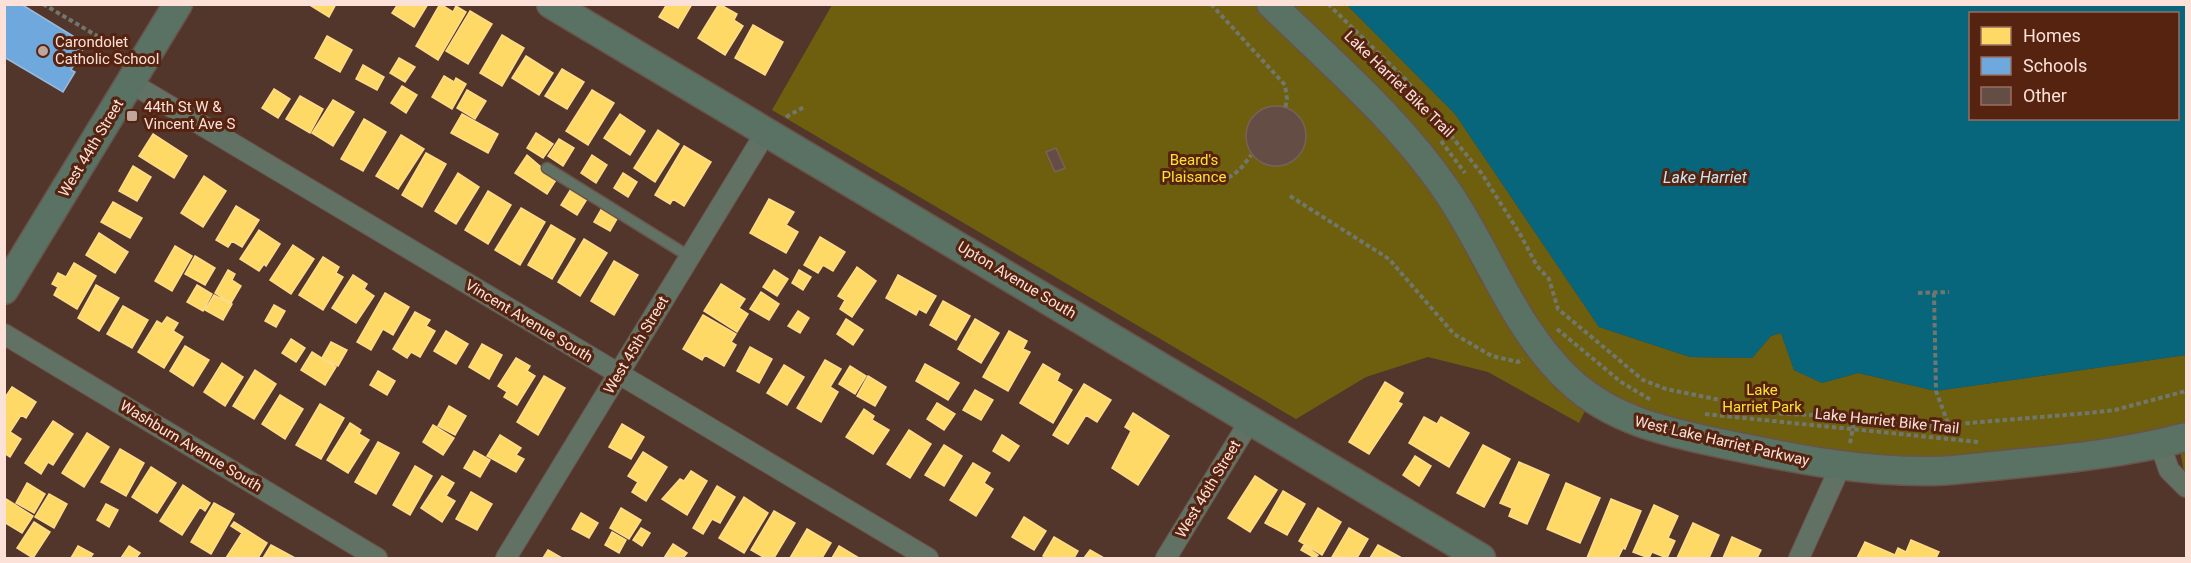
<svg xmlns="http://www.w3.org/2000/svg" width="2191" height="563" font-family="Roboto,sans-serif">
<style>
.green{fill:#6e5f0e}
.water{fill:#07667b;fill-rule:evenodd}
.homes{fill:#ffd966;stroke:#fedb88;stroke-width:1.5}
.schools{fill:#6fa8dc;stroke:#99b9db;stroke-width:1.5}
.building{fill:#644d44;stroke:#7a6159;stroke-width:1.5}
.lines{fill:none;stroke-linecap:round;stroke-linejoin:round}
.lane-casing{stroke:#6a534a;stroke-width:13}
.street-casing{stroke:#6a534a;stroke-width:22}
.secondary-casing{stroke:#6a534a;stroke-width:31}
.path{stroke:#71776c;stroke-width:4;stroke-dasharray:4.5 3;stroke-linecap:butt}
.lane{stroke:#617164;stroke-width:10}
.street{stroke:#617164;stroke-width:20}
.secondary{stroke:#597263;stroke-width:28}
.poi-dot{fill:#c0a59b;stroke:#562310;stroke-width:2}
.labels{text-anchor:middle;stroke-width:6;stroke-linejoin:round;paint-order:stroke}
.poi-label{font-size:15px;fill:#fce1d8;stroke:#562310;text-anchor:start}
.street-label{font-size:15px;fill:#fce1d8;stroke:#562310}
.park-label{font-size:15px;fill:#fde330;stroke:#562310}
.water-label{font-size:16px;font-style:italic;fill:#c7e6f0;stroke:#562310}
</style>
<rect width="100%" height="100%" fill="#52362b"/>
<path class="green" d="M832,5H1258L1363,106L1439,201L1481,281L1536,365L1556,389L1585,411L1579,423L1488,372L1428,357L1366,377L1296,419L772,110Z
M1271,5H1347L1455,114L1599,327L1690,357L1752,358L1771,336L1781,333L1794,370L1822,383L1858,373L1936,391L2186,355V473L2184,472L2176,429L1998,454L1927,459H1853L1597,404L1461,213Z"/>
<path class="water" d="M1347,5H2186V355L1936,391L1858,373L1822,383L1794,370L1781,333L1771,336L1752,358L1690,357L1599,327L1455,114ZM1970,14H2178V118H1970Z"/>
<path class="homes" d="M308,4H336L329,17Z
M398,4H428L414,27L392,13Z
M440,4L453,12L456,6L466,12L438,60L416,46Z
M667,4H692L678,28L659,17Z
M719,4L737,14L734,20L743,26L725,55L698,38Z
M470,11L492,24L468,64L446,51Z
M753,25L783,42L765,75L735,58Z
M502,35L524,48L502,86L480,73Z
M327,36L352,50L340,72L315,58Z
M526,56L553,73L539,95L512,78Z
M399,58L415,67L405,82L390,73Z
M363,65L384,77L377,90L356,79Z
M562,69L584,82L567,109L545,96Z
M444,76L454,82L456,78L466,84L452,109L432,97Z
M402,86L417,95L406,113L391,103Z
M274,89L290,99L278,118L262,108Z
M467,90L486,101L475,119L457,108Z
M592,90L614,103L588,145L566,131Z
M300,96L323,109L310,133L286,119Z
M333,100L354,112L333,146L312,133Z
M462,114L498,134L488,153L451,133Z
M620,114L645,131L630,155L604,138Z
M364,119L386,132L363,171L341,159Z
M658,130L679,144L655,182L634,168Z
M536,133L553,144L543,158L527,148Z
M153,134L187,156L174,178L139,156Z
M401,135L424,149L398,189L376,176Z
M559,139L574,148L563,166L548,156Z
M684,146L711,162L684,206L673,199L670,204L655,195Z
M426,153L446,164L422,207L402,195Z
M527,155L556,180L547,194L515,173Z
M592,155L607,165L596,183L581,173Z
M133,166L151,177L137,201L119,191Z
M458,173L479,187L456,224L435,211Z
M623,173L637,182L628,197L614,188Z
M204,176L226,191L203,227L181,213Z
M571,189L587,199L577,215L561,205Z
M488,191L511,205L488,244L465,230Z
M769,199L794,212L786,225L798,232L786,253L750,233Z
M113,202L142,218L130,238L101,222Z
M236,206L259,220L242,247L232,241L228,247L216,240Z
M521,208L545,222L520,265L495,250Z
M602,208L618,217L610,231L594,222Z
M551,225L575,239L552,279L528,265Z
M259,230L280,244L266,266L264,264L259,271L240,259Z
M99,233L128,252L115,273L86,255Z
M820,237L845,252L833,271L823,265L818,273L804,265Z
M584,239L607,253L580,296L558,282Z
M293,245L314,259L291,294L270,280Z
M175,246L192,256L172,291L155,281Z
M195,256L215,268L205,285L185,274Z
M323,257L339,267L336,273L343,277L323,310L299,295Z
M614,261L638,275L614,315L591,301Z
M74,263L96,276L77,309L54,295L58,287L52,284L58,273L66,277Z
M857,267L876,281L852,317L840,309L845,300L838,296Z
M228,270L235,274L232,280L241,286L231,303L215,293Z
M774,270L788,279L777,296L763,287Z
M799,270L811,277L803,290L792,283Z
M353,275L367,284L364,289L374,296L356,323L332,308Z
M898,275L936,296L926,313L919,309L916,315L886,298Z
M721,284L745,299L739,308L748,314L737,332L704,311Z
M96,285L119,298L99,331L78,318Z
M197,285L212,294L203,311L187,302Z
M761,292L779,304L769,320L750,309Z
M385,293L409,307L393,335L383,329L371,350L357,342Z
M214,295L232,304L223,320L205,310Z
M943,301L970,316L956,340L930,325Z
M274,305L285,311L276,327L265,321Z
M123,306L148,320L132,348L107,334Z
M798,311L809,318L800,333L788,326Z
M415,312L430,320L426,326L435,331L420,357L411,352L407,358L393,349Z
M703,315L736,334L731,342L736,345L724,366L705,355L702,360L683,349Z
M167,317L178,323L173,331L183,337L164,368L138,352L157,321L162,324Z
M846,319L863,330L853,345L837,334Z
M975,319L999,333L981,363L958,349Z
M446,331L468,344L456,364L434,351Z
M1009,331L1027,341L1023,349L1030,352L1008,391L983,377Z
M291,339L305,348L296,362L282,353Z
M331,342L347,350L338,366L322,358Z
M482,344L502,355L489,379L469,367Z
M185,346L209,360L193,386L170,371Z
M750,347L772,359L759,383L737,371Z
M312,352L336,367L325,385L301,370Z
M516,358L530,366L527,371L535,376L517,405L504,397L507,392L498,386Z
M825,360L841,369L830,387L838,392L821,422L797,408Z
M222,363L243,377L225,406L204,392Z
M925,364L959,383L948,400L916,381Z
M1043,364L1060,374L1057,381L1072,390L1053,423L1020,403Z
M784,365L804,377L787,405L767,393Z
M850,366L866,376L855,394L839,384Z
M255,370L276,384L254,419L233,406Z
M378,371L395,381L387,395L370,385Z
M544,376L565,388L538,435L517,422Z
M868,376L886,387L875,406L857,396Z
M1385,382L1403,393L1398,402L1402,404L1369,454L1349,442Z
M1084,384L1111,400L1097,422L1086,415L1068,444L1053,435Z
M12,387L36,402L26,418L21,415L10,432L21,439L10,457L4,453V399Z
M975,390L993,400L981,420L963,410Z
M280,395L303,409L285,439L262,424Z
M937,403L955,414L944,430L927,419Z
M320,404L344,418L321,459L296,445Z
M449,406L466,416L455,435L438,426Z
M864,409L874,416L872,420L889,430L873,454L846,437Z
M1133,413L1169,436L1138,485L1112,468L1131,431L1125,427Z
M1424,417L1437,424L1441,417L1469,433L1449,467L1409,443Z
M53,421L73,434L53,465L48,462L41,474L25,463Z
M350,423L361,430L359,434L369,440L348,473L327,460Z
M622,424L644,437L631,459L609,447Z
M433,425L454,438L443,455L423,442Z
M909,430L931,444L910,478L887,464Z
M87,433L109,447L84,487L62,473Z
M500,435L521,448L516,455L524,459L516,472L487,456Z
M1002,435L1019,446L1009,461L993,451Z
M378,442L399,453L376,494L355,482Z
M944,445L962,456L944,486L925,475Z
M1483,445L1510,459L1484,507L1457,493Z
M120,449L144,463L126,496L101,482Z
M474,451L490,460L480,477L464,468Z
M643,452L667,467L646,501L632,492L638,482L628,476Z
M1415,456L1431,466L1419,486L1403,475Z
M1519,462L1549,475L1527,524L1509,516L1512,508L1500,503Z
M973,463L990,473L984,483L993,489L976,516L950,500Z
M415,466L432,476L410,515L393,505Z
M151,467L176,483L157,513L132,497Z
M691,471L707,481L687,515L662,499L680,479L684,481Z
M442,476L454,483L446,496L455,501L442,522L421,508Z
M1255,476L1277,490L1250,532L1228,518Z
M27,483L45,494L34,513L16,503Z
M1566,483L1600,498L1580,543L1547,529Z
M183,485L210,503L205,511L200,507L182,535L160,521Z
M717,486L735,497L720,523L712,519L703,534L693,528Z
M1283,491L1305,504L1287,535L1265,523Z
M471,492L492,504L477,530L456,519Z
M49,494L67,504L54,528L35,517Z
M744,497L768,513L744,553L719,538Z
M6,499L33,516L22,533L4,522Z
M1611,499L1641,511L1625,549L1623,548L1618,558H1587Z
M214,503L234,514L211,554L191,542Z
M106,504L118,510L109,527L97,520Z
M1654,505L1678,516L1668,538L1675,541L1667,558L1652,552L1649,558L1633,552Z
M621,508L641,520L629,539L610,528Z
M1318,508L1341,522L1322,555L1299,541Z
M774,511L795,523L774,558H765L751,550Z
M581,513L598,523L589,538L572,529Z
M1024,517L1046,531L1034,550L1012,537Z
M34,522L50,532L33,558L17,548Z
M234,522L267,543L258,558H226L242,533L231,526Z
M1693,523L1719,535L1709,558H1677Z
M641,528L650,533L642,546L633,540Z
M1349,528L1368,539L1357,558L1332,557Z
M807,529L831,543L822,558H790Z
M612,532L626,540L619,553L605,545Z
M1054,537L1078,551L1074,558H1048L1043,556Z
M1732,537L1761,550L1757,558H1723Z
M1911,540L1939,552L1936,558H1857L1865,542L1895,555L1898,548L1906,552Z
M673,544L687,553L683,558H664Z
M271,545L295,558H263Z
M1304,545L1318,555L1315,558L1301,550Z
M1378,545L1400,557L1399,558H1370Z
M78,546L93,554L90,558H71Z
M129,546L140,553L136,558H121Z
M839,546L859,558H832Z
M548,550L562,558H543Z
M1090,550L1104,558H1084Z"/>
<path class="schools" d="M4,4H21L86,44L71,70L75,72L63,92L4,57Z"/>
<path class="building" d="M1246 136a30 30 0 1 1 60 0a30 30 0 1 1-60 0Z
M1056,148L1065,168L1055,172L1046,152Z"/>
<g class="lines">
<g class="lane-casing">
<path id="lane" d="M547,168L690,257"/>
</g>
<g class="street-casing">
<path id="street" d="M131,83L928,558
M4,334L377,558
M2160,444L2169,470L2186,487
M506,558L766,132
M1166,558L1251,419
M1799,558L1841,465"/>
</g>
<g class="secondary-casing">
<path id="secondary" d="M551,4L1481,558
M1271,4C1334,65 1403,124 1451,197C1491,258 1516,331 1570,381C1613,421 1668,432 1724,444C1792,458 1860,472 1930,471C1954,471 1979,467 2003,465C2065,459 2126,453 2186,437
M4,290L178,4"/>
</g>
<path class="path" d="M43,4L121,50
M1211,4L1285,85L1287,99L1285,109
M1328,4L1406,80L1482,174L1520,234L1537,266L1549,279L1558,309L1643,380L1666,389L1725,401L1768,413L1855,417L1910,428L2089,413L2115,410L2186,391
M786,117L804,107
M1441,141L1465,173
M1199,182C1224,184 1237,176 1251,155
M1290,196L1389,259L1454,334L1492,356L1518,362L1523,359
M1918,293L1949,292
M1934,293L1936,391L1949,426
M1557,329L1621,382L1651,400
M1705,414L1978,442
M1850,443L1855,417"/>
<use href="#lane" class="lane"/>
<use href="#street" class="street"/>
<use href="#secondary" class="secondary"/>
</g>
<g class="poi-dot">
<circle cx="43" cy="51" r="6"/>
<rect x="126" y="110" width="12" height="12" rx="3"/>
</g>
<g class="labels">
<g class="poi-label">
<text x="55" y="47">Carondolet<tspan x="55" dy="17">Catholic School</tspan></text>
<text x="144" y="112">44th St W &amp;<tspan x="144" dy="17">Vincent Ave S</tspan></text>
</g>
<g class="street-label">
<text transform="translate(1399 84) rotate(44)" y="5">Lake Harriet Bike Trail</text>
<text transform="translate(91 148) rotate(-59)" y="5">West 44th Street</text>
<text transform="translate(1017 280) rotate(31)" y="5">Upton Avenue South</text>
<text transform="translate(529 321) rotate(31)" y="5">Vincent Avenue South</text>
<text transform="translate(636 345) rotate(-59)" y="5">West 45th Street</text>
<text transform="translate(1887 421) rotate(6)" y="5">Lake Harriet Bike Trail</text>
<text transform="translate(1722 441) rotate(13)" y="5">West Lake Harriet Parkway</text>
<text transform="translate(191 446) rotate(31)" y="5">Washburn Avenue South</text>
<text transform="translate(1208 489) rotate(-59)" y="5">West 46th Street</text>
</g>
<g class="park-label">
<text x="1194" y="165">Beard's<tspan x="1194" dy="17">Plaisance</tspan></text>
<text x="1762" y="395">Lake<tspan x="1762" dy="17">Harriet Park</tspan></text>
</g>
<g class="water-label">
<text x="1705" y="183">Lake Harriet</text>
</g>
</g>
<rect width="2191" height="563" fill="none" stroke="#fce1d8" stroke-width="12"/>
<rect x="1969" y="12" width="210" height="108" fill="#562310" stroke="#986f60" stroke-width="1.5"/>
<rect x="1981" y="27" width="30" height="18" fill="#ffd966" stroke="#986f60" stroke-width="1.5"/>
<text x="2023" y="42" font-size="18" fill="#fce1d8">Homes</text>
<rect x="1981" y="57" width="30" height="18" fill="#6fa8dc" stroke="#986f60" stroke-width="1.5"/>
<text x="2023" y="72" font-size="18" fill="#fce1d8">Schools</text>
<rect x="1981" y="87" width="30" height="18" fill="#644d44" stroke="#986f60" stroke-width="1.5"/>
<text x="2023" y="102" font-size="18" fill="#fce1d8">Other</text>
</svg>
